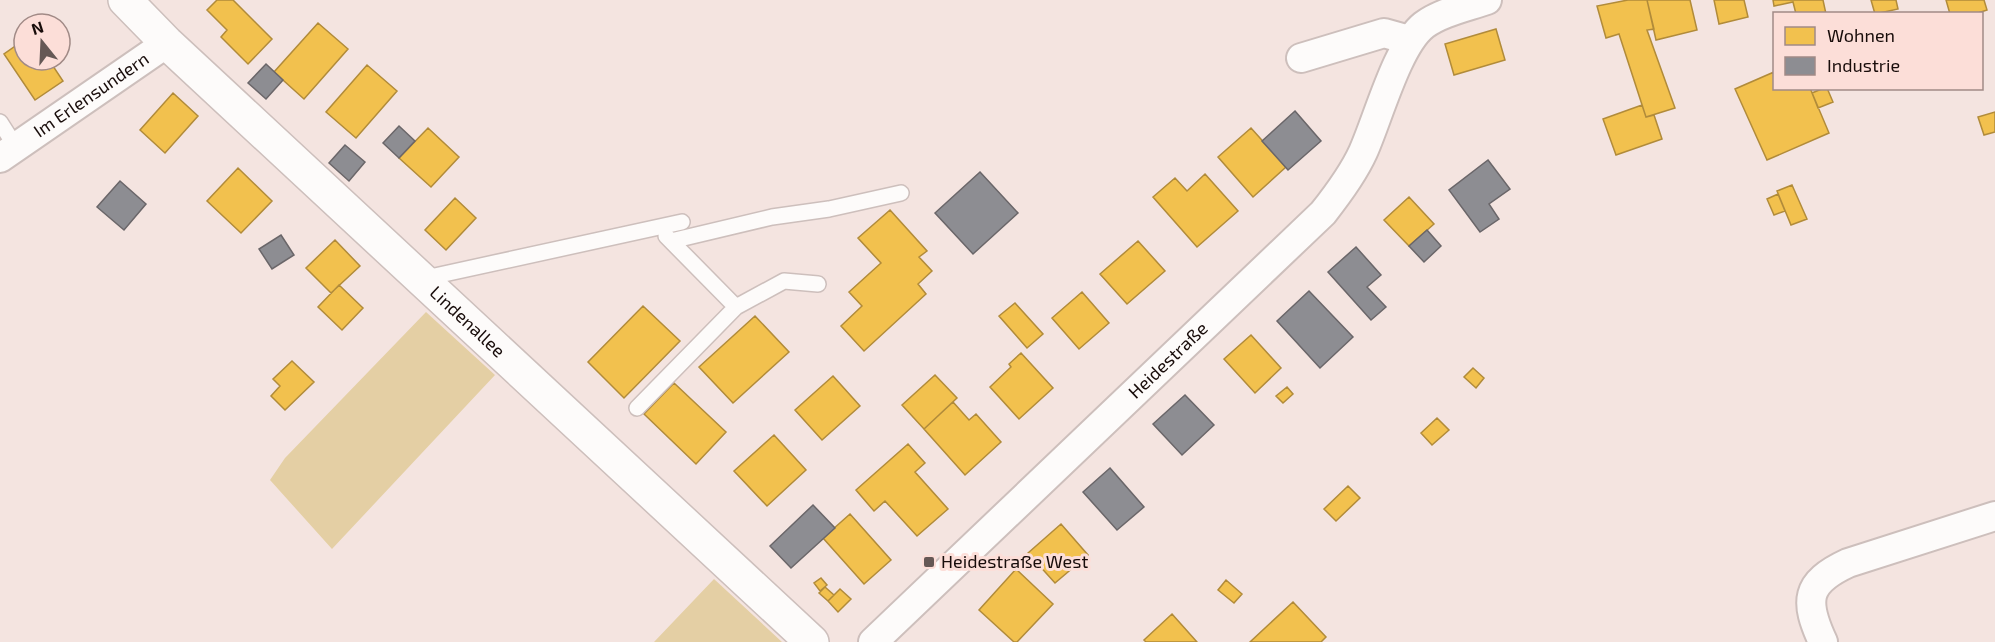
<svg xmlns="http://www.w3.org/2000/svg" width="1995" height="642" font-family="'Exo 2',sans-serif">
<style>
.green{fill:#e4cfa4}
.homes{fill:#f2c14e;stroke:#b18b3a;stroke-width:1.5}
.industry{fill:#8d8d92;stroke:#6a6669;stroke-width:1.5}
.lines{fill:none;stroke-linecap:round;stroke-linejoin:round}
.lane-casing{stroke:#cdbfbc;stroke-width:18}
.street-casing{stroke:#cdbfbc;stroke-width:32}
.secondary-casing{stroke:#cdbfbc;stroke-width:36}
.lane{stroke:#fdfbfa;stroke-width:15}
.street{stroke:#fdfbfa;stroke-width:28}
.secondary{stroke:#fdfbfa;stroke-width:33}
.poi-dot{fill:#655855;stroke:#fcded8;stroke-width:2}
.labels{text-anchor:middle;stroke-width:6;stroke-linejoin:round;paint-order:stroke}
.street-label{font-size:18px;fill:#180c0a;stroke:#fcded8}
.poi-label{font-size:18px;fill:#180c0a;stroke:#fcded8;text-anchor:start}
</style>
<rect width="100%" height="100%" fill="#f4e4e0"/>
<path class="green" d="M426,312L495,375L332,549L270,480L285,458Z
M714,579L782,642H654Z"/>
<path class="homes" d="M217,0H233L272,39L248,64L221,37L227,30L207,10Z
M1628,0H1647L1654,29L1647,30L1675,108L1646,117L1619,34L1606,38L1597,6Z
M1647,0H1690L1697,30L1656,40Z
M1714,0H1744L1748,17L1719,24Z
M1773,0H1823L1826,14H1796L1793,2L1774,6Z
M1871,0H1896L1898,9L1875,14Z
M1946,0H1984L1987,10L1975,14H1950Z
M318,23L348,49L304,99L274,72Z
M1496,29L1505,60L1454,75L1445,44Z
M24,40V60H49L63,81L35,100L4,54Z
M367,65L397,91L356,138L326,112Z
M1774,72V88H1810L1829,133L1767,160L1735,89Z
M1824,88H1827L1833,102L1818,108L1812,93Z
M173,93L198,116L165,153L140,130Z
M1642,105L1646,117L1654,115L1662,139L1616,155L1603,119Z
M1995,112V132L1984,135L1978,117Z
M428,128L459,157L431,187L399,158Z
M1251,128L1286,167L1253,197L1218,157Z
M238,168L272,201L241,233L207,201Z
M1205,174L1238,211L1197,247L1153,197L1175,178L1187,191Z
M1792,185L1807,219L1791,225L1777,191Z
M1778,194L1785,211L1774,215L1767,199Z
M1409,197L1434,224L1409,246L1384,220Z
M455,198L476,218L446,250L425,230Z
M890,210L927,251L919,257L932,271L918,284L926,294L864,351L841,326L862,306L849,292L881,263L858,238Z
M335,240L360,266L331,293L306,268Z
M1138,241L1165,271L1127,304L1100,274Z
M339,285L363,308L342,330L318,307Z
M1082,292L1109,323L1079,349L1052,318Z
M1015,303L1043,334L1027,348L999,316Z
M643,306L680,341L624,398L588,362Z
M755,316L789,352L733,403L699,367Z
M1251,335L1281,368L1255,393L1224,359Z
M1021,353L1053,388L1019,419L990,387L1011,367L1009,364Z
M292,361L314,382L285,410L271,396L280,386L273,379Z
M1473,368L1484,378L1476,388L1464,377Z
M935,375L957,398L924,429L902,405Z
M833,376L860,406L822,440L795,410Z
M674,383L726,432L696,464L644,414Z
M1287,387L1293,394L1283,403L1276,396Z
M953,402L969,420L976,414L1001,442L965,475L924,429Z
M1437,418L1449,430L1432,445L1421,433Z
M774,435L806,470L767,506L734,471Z
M908,444L925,463L915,472L948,509L917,536L885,501L874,511L856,490Z
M1348,486L1360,498L1336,521L1324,509Z
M850,514L891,560L864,584L823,538Z
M1061,524L1088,555L1055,583L1028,553Z
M1016,569L1053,604L1017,642H1014L979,610Z
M821,578L827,585L820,591L814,583Z
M1226,580L1242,594L1234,603L1218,590Z
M825,587L834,595L828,601L819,593Z
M840,589L851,599L838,612L828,601Z
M1293,602L1326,637L1321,642H1250Z
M1172,614L1197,642H1146L1144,640Z"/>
<path class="industry" d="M266,64L283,80L266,99L248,83Z
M1295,111L1321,141L1288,170L1262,141Z
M399,126L415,141L399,158L383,143Z
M345,145L365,162L349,181L329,163Z
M1488,160L1510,189L1489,204L1499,219L1480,232L1449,190Z
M980,172L1018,213L973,254L935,213Z
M120,181L146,204L124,230L97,207Z
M1427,230L1441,246L1424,262L1409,246Z
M281,235L294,255L272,269L259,249Z
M1356,247L1381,275L1367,287L1386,307L1371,320L1328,272Z
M1309,291L1353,337L1320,368L1277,321Z
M1185,395L1214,425L1182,455L1153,424Z
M1110,468L1144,507L1117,530L1083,492Z
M813,505L835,528L791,568L770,546Z"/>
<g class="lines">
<g class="lane-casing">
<path id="lane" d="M0,122L16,147
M666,236L736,307L784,281L818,284
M671,241L772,217L829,209L901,193
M421,279L682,222
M637,408L736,307"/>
</g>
<g class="street-casing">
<g id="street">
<path d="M1301,58L1384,33L1409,40"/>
<path id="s1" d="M0,158L167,43"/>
<path id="s2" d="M873,642L1323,213C1338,194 1353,174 1363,152C1378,119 1397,46 1424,25C1442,12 1467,7 1487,0"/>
<path d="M1823,642C1804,601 1805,583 1848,563L1995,516"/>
</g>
</g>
<g class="secondary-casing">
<g id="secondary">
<path id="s3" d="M125,0L167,43L812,642"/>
</g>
</g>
<use href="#lane" class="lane"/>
<use href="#street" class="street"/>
<use href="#secondary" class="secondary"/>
</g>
<rect class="poi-dot" x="923" y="556" width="12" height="12" rx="3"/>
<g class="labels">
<g class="street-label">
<text dy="6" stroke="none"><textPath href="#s1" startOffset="111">Im Erlensundern</textPath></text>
<text dy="6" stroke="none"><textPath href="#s3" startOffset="470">Lindenallee</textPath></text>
<text dy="6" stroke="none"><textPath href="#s2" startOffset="408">Heidestraße</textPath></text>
</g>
<g class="poi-label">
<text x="941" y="568">Heidestraße West</text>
</g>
</g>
<rect x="1773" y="12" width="210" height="78" fill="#fcded8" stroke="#a18a86" stroke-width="1.5"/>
<rect x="1785" y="27" width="30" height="18" fill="#f2c14e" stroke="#a18a86" stroke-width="1.5"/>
<text x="1827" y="42" font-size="18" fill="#180c0a">Wohnen</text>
<rect x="1785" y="57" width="30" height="18" fill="#8d8d92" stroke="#a18a86" stroke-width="1.5"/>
<text x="1827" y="72" font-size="18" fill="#180c0a">Industrie</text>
<g transform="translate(42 42) rotate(342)"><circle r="28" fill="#fcded8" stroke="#a18a86" stroke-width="1.5"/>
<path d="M0-4.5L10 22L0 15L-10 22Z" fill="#655855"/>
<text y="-9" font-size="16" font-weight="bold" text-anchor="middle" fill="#180c0a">N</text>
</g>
</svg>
